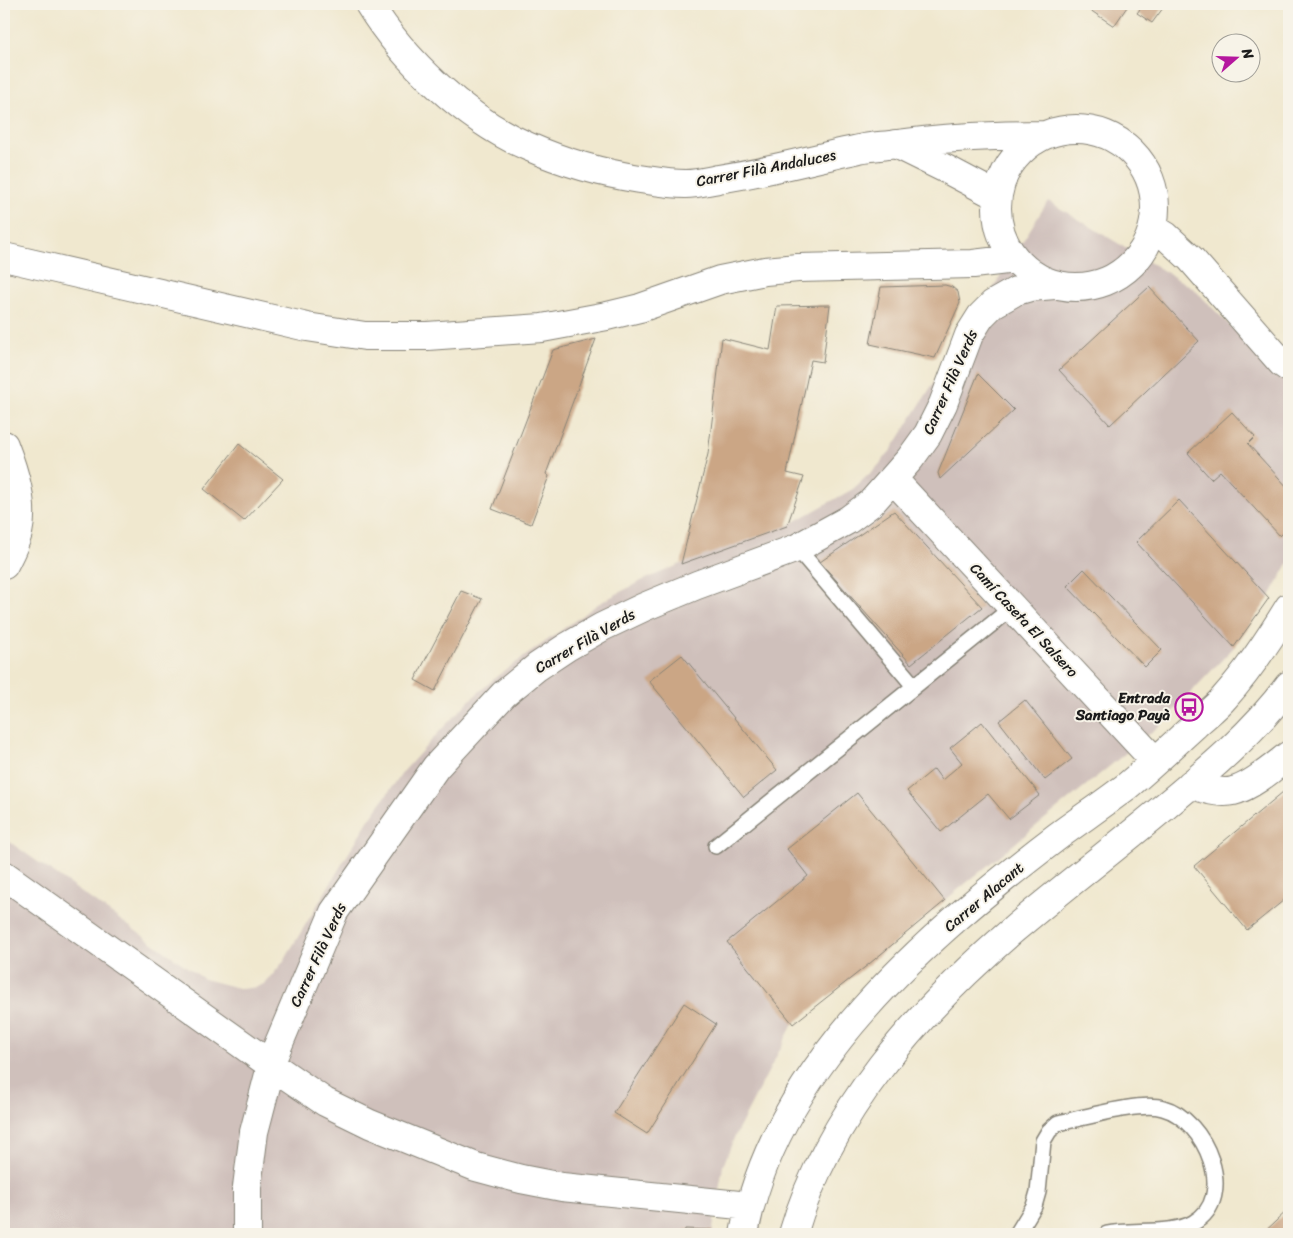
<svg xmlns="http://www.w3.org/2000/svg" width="1293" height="1238" font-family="Sriracha,sans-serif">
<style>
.industrial{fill:#cfc0bb}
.building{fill:#cba685}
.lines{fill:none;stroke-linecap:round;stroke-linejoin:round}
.lane-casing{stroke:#868276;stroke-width:18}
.street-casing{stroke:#868276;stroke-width:30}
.primary-casing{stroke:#868276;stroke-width:30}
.lane{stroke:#fff;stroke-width:15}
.street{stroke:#fff;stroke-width:28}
.primary{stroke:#fff;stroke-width:28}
.labels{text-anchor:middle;stroke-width:4;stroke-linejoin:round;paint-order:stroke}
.street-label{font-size:15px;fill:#1c1c1c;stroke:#f7f3e8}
.poi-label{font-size:15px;font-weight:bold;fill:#1c1c1c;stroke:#f7f3e8;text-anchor:end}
</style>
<rect width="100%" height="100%" fill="#f7f3e8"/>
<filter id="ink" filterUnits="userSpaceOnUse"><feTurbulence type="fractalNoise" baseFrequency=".02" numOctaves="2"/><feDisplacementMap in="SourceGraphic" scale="10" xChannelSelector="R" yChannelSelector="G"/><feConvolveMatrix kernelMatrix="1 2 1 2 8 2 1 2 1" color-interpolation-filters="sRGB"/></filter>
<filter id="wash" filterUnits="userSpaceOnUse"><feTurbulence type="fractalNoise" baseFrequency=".0096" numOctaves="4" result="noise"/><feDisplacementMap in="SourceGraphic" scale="20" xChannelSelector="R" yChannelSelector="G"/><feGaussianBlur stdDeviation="1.12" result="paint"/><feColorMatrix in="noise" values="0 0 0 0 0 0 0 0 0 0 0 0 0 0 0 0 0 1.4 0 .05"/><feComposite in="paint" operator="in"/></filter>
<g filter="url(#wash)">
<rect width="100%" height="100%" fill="#f0e8cf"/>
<path class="industrial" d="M1048,201L1194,289L1289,386V562L1270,596L1234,647L1159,726L793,1024L734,1138L723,1166L712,1234H4V838L204,979L242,989L257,987L266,983L283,962L368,821L403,772L439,732L469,701L496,677L598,604L639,582L681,564L787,526L853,489L878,466L892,449Z"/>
<g id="blocks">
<path class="building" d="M1081,4H1129L1114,26Z
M1144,4H1166L1152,23L1137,13Z
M945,285L952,287L958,292L960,303L935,358L870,344L881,287Z
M1149,287L1199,341L1110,425L1059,370Z
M830,305L823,362L811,360L787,473L804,477L787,526L681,564L708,454L722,338L770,350L777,306Z
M596,339L546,474L549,476L531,524L492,509L553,350Z
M978,374L1014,410L940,479L938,473Z
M1232,412L1255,437L1248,444L1289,489V527L1280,536L1220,471L1211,479L1188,453Z
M239,444L283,479L244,521L204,489Z
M1179,500L1269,598L1234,647L1136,542Z
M894,511L982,607L911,664L820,562Z
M1084,569L1162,650L1145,667L1067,586Z
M461,591L482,599L435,691L415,680Z
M682,655L777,770L744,797L649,681Z
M1025,700L1072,759L1045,780L999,721Z
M982,722L1040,795L1009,819L988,794L941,832L907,791L934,769L942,780L962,763L950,748Z
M1289,787V896L1247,930L1194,866Z
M857,793L945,901L869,964L793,1024L727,942L808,876L787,849Z
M684,1003L716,1024L647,1134L614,1113Z
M1289,1209V1234H1262Z
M685,1229L712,1230V1234H684Z"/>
</g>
</g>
<g filter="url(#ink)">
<use href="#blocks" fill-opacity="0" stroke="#868276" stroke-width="1"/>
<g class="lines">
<g class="lane-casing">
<path id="lane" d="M797,548L914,686
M716,846L1013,607
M1017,1234L1034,1206L1038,1192L1043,1141L1049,1131L1058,1123C1085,1118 1138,1101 1163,1108C1205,1119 1239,1198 1193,1223C1172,1235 1132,1229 1107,1234"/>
</g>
<g class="street-casing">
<path id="street" d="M369,4C403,60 467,120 527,146C563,162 601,173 640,179C654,181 670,184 685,184C696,184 708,181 718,179C766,172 812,159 859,149C871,146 884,146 897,144C946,137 994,135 1044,135
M997 208a79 79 0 1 1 158 0a79 79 0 1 1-158 0Z
M895,144L948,170L997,196
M1153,228L1166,236L1191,259L1282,363L1289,368
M4,257L307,327L365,336H427L542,328L607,316L640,308L720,280L765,271L798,268L973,264L1015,259
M4,445C14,471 25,504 18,533C15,544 9,555 4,565
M893,479L1155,761
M1191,784C1203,789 1221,794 1233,791C1251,787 1275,766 1289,755
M4,875L271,1065L325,1102L370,1124L476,1167L521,1179L562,1187L749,1206
M247,1234V1187L254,1132L274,1055L334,912L436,767L504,694L537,667L567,647L602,627L644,607L697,585L797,548L848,520L871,503L910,459L928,434L943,404L969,335L981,316L993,304L1016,291L1030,287L1055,285
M744,1234C774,1067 929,934 1058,836C1081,819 1105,803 1127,786C1150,767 1172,746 1194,726C1204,716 1216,708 1225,697C1249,670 1270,638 1289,607"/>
</g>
<g class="primary-casing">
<path id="primary" d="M793,1234C829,1111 918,1012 1013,930C1060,890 1109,853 1157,813C1204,774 1252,735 1289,685"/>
</g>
<use href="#lane" class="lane"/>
<use href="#street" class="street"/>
<use href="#primary" class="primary"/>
</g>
</g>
<defs>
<g id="bus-ring" transform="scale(1.4375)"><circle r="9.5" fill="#f7f3e8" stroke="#b5179e" stroke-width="1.5"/><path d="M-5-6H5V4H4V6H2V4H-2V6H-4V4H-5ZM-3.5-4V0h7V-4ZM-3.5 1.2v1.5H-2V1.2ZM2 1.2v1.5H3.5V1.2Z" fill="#b5179e"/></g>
</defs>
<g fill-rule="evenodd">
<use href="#bus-ring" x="1189" y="707"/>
</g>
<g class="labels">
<g class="street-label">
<text transform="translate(766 168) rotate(-11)" y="5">Carrer Filà Andaluces</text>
<text transform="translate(950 382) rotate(-66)" y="5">Carrer Filà Verds</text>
<text transform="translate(1024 620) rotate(47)" y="5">Camí Caseta El Salsero</text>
<text transform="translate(585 641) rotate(-30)" y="5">Carrer Filà Verds</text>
<text transform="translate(984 897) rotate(-40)" y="5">Carrer Alacant</text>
<text transform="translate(318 955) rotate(-65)" y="5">Carrer Filà Verds</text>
</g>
<g class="poi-label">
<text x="1170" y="703">Entrada<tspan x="1170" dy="17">Santiago Payà</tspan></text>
</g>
</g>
<rect width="1293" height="1238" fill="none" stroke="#f7f3e8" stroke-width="20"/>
<g transform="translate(1236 58) rotate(70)"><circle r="24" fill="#f7f3e8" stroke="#9f9d96"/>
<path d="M0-4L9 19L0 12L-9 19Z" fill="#b5179e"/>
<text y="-8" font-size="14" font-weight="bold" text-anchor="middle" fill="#1c1c1c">N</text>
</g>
</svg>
